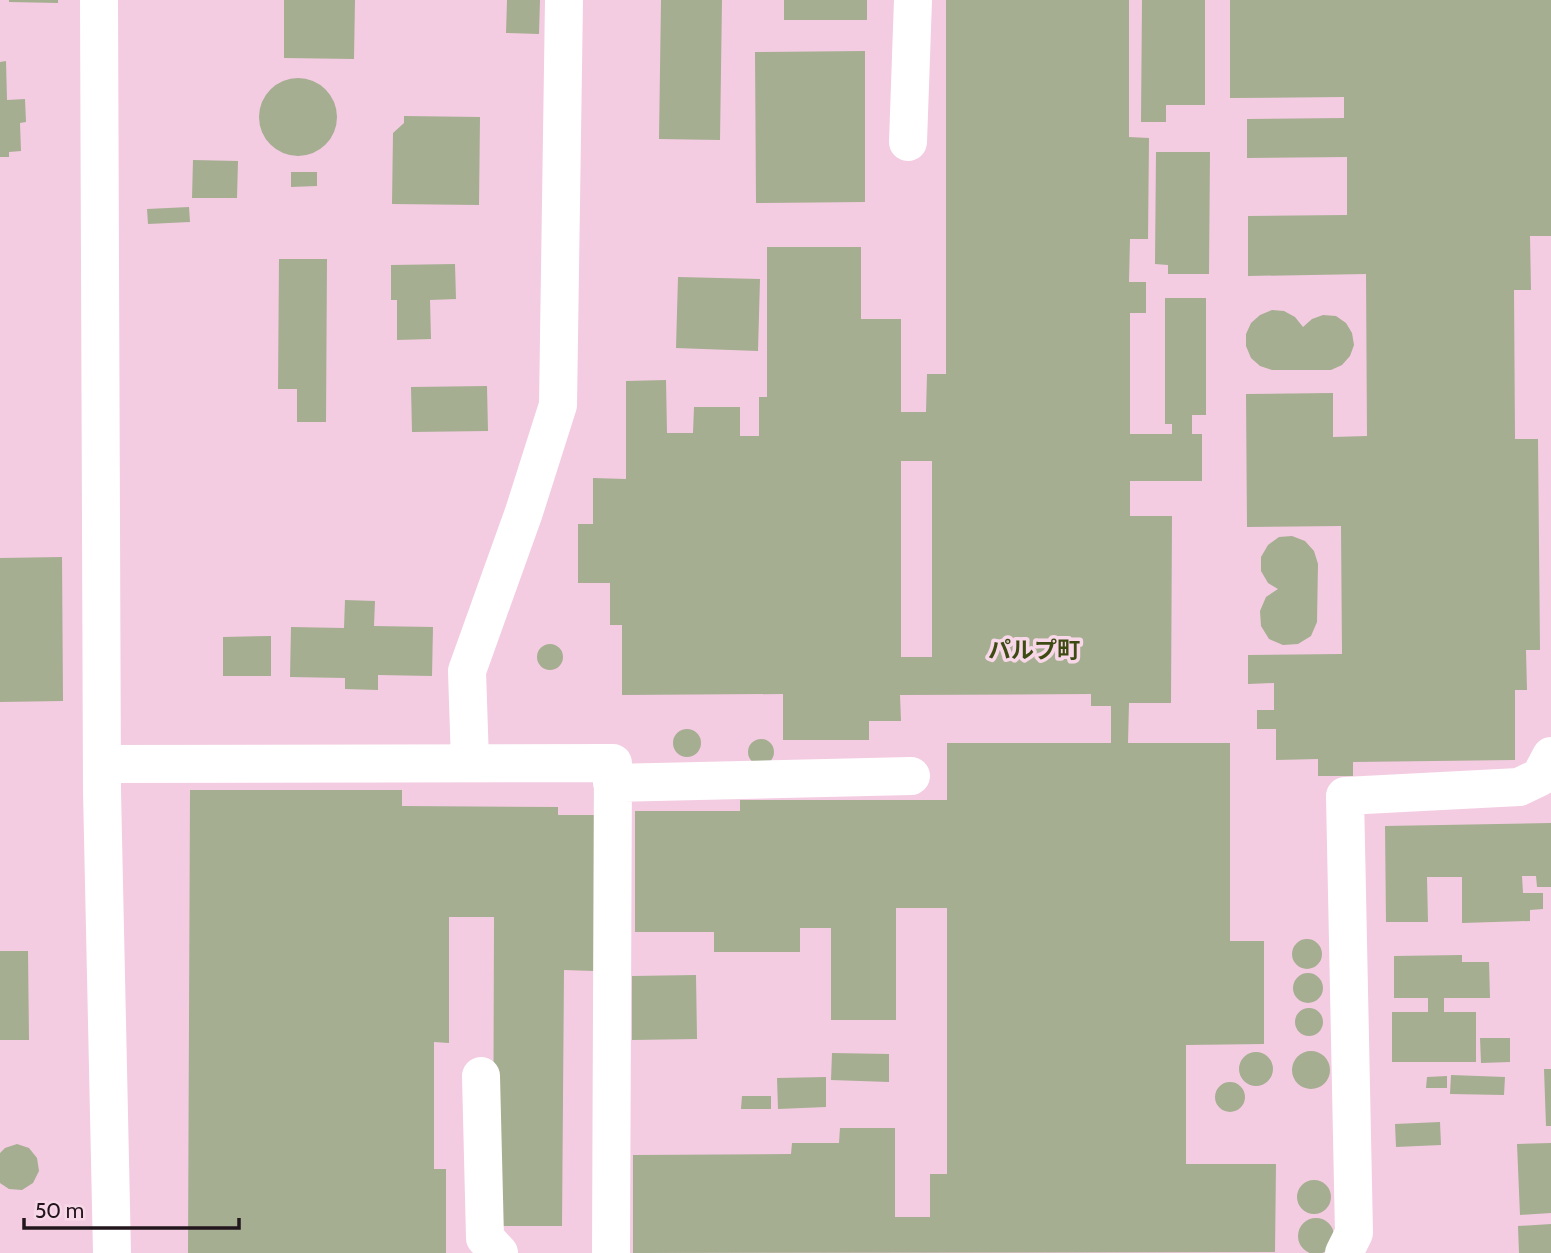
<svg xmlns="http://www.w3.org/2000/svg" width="1551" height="1253" font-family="Cabin,'Noto Sans JP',sans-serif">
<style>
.built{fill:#f3cce1}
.building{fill:#a5ae91;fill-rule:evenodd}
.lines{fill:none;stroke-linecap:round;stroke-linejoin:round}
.minor{stroke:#fff;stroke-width:38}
.labels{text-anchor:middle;stroke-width:7;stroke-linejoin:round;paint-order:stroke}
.quarter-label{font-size:23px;font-weight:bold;fill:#3d4b13;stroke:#f8d8e8}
</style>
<rect width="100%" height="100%" fill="#f8d8e8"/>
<path class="built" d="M0,0H1551V1253H0Z"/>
<path class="building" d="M9,0H58V3L9,2Z
M284,0H355L354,59L284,58Z
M507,0H540L539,34L506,33Z
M661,0H722L720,140L659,139Z
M784,0H867V20H784Z
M946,0H1129V137L1149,138L1148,239H1130L1129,282H1146V313H1130V434H1172V424H1165V298H1206V415H1192V434H1202V481H1130V516H1172L1171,703H1129L1128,743H1230V941H1264V1044L1186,1045V1164H1276L1275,1252L633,1253V1155L791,1154L792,1143H839L840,1128H895V1217H930V1174H947V908H896V1020H831V928H800V952H714V932H635V811H740V800H947V743H1111V706H1091V694L900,695L901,721H869V740H783V694L622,695V625H610V583H578V524H593V478L626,479V381L666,380L667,433H693L694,407H740V436H759V397H767V247H861V319H901V412H926L927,374H946ZM901,461H932V657H901Z
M1142,0H1205V105H1166V122H1141Z
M1230,0H1551V236H1530L1531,290H1514L1515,439H1538L1540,650H1526L1527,690H1515V760L1353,762V776H1318V759L1276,760V729H1257V710H1274V683L1248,684V655L1342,654L1341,526L1247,527L1246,394L1333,393V437L1367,436L1366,274L1248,276V216L1347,215V157L1247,158V119L1344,118V97L1230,98Z
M865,51V202L756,203L755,52Z
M6,61L7,100L25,99L26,122L20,123L21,151L9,152V157H0V62Z
M259 117a39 39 0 1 1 78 0a39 39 0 1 1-78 0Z
M404,116L480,117L479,205L392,204L393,133L404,123Z
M1156,152H1210L1209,274H1168V265L1155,264Z
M193,160L238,161L237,198H192Z
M291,172H317V186L291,187Z
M189,207L190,222L148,224L147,209Z
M279,259H327L326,422H297V389H278Z
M455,264L456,299L430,300L431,339L397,340V300H391V265Z
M678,277L760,279L758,351L676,348Z
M1272,310L1284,311L1295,317L1303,327L1312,319L1323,315L1336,316L1346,323L1352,333L1354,345L1350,356L1342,365L1331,370H1272L1260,366L1251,358L1246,346V334L1251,323L1260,315Z
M487,386L488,431L412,432L411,387Z
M1292,536L1305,541L1314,551L1318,564L1317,622L1311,636L1298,644L1283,645L1269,639L1261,626L1260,611L1266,597L1278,589L1268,583L1261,571V557L1268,545L1279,537Z
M62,557L63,701L0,702V558Z
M345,600L375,601L374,626L433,627L432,676L378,675V690L345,689V678L290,677L291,627L344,628Z
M271,636V676H223V637Z
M537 657a13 13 0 1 1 26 0a13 13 0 1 1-26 0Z
M673 743a14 14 0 1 1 28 0a14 14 0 1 1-28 0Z
M748 752a13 13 0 1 1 26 0a13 13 0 1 1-26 0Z
M190,790H402V806L558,807V815H595L594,971L564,970L562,1226H493L494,917H449V1043L434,1042V1169H446V1253H188Z
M1551,823V887H1537L1536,876H1522L1523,893H1543V909L1530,910V921L1462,923V877H1427L1428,922H1386L1385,826Z
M1292 954a15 15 0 1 1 30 0a15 15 0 1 1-30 0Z
M0,951H28L29,1040H0Z
M1462,955V962H1489L1490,998H1444V1012H1476V1062H1392V1012H1428V998H1394V956Z
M1293 988a15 15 0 1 1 30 0a15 15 0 1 1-30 0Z
M696,975L697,1039L632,1040V976Z
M1295 1022a14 14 0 1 1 28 0a14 14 0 1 1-28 0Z
M1480,1038H1510V1062L1481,1063Z
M1292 1070a19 19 0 1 1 38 0a19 19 0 1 1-38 0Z
M1239 1069a17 17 0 1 1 34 0a17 17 0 1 1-34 0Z
M832,1053L889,1054V1082L831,1080Z
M1544,1069H1551V1126H1546Z
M1451,1075L1505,1077L1504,1095L1450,1094Z
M1447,1076V1088H1426L1427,1077Z
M826,1077V1107L778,1109L777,1078Z
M1215 1097a15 15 0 1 1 30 0a15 15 0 1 1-30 0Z
M742,1096H771V1109H741Z
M1440,1122L1441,1145L1396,1147L1395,1124Z
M1551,1143V1213L1520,1215L1517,1144Z
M17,1144L29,1148L37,1158L39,1171L33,1183L22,1190L9,1189L0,1183V1153L5,1148Z
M1297 1197a17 17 0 1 1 34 0a17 17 0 1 1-34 0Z
M1298 1236a18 18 0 1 1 36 0a18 18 0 1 1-36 0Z
M1551,1224V1253H1519L1518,1226Z"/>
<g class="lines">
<path class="minor" d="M99,0L102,791L112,1253
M908,142L913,0
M470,762L467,671L524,512L558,405L564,0
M102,764L613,763L611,1253
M612,783L911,776
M481,1076L485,1238L499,1253
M1344,1253L1354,1233L1345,796L1519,787L1540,777L1551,756"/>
</g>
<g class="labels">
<g class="quarter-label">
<text x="1034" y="658">パルプ町</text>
</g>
</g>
<path d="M24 1218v10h215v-10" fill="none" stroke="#22161c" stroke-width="3.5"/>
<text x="35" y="1218" font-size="21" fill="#22161c" stroke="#f8d8e8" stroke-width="5" paint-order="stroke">50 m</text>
</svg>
